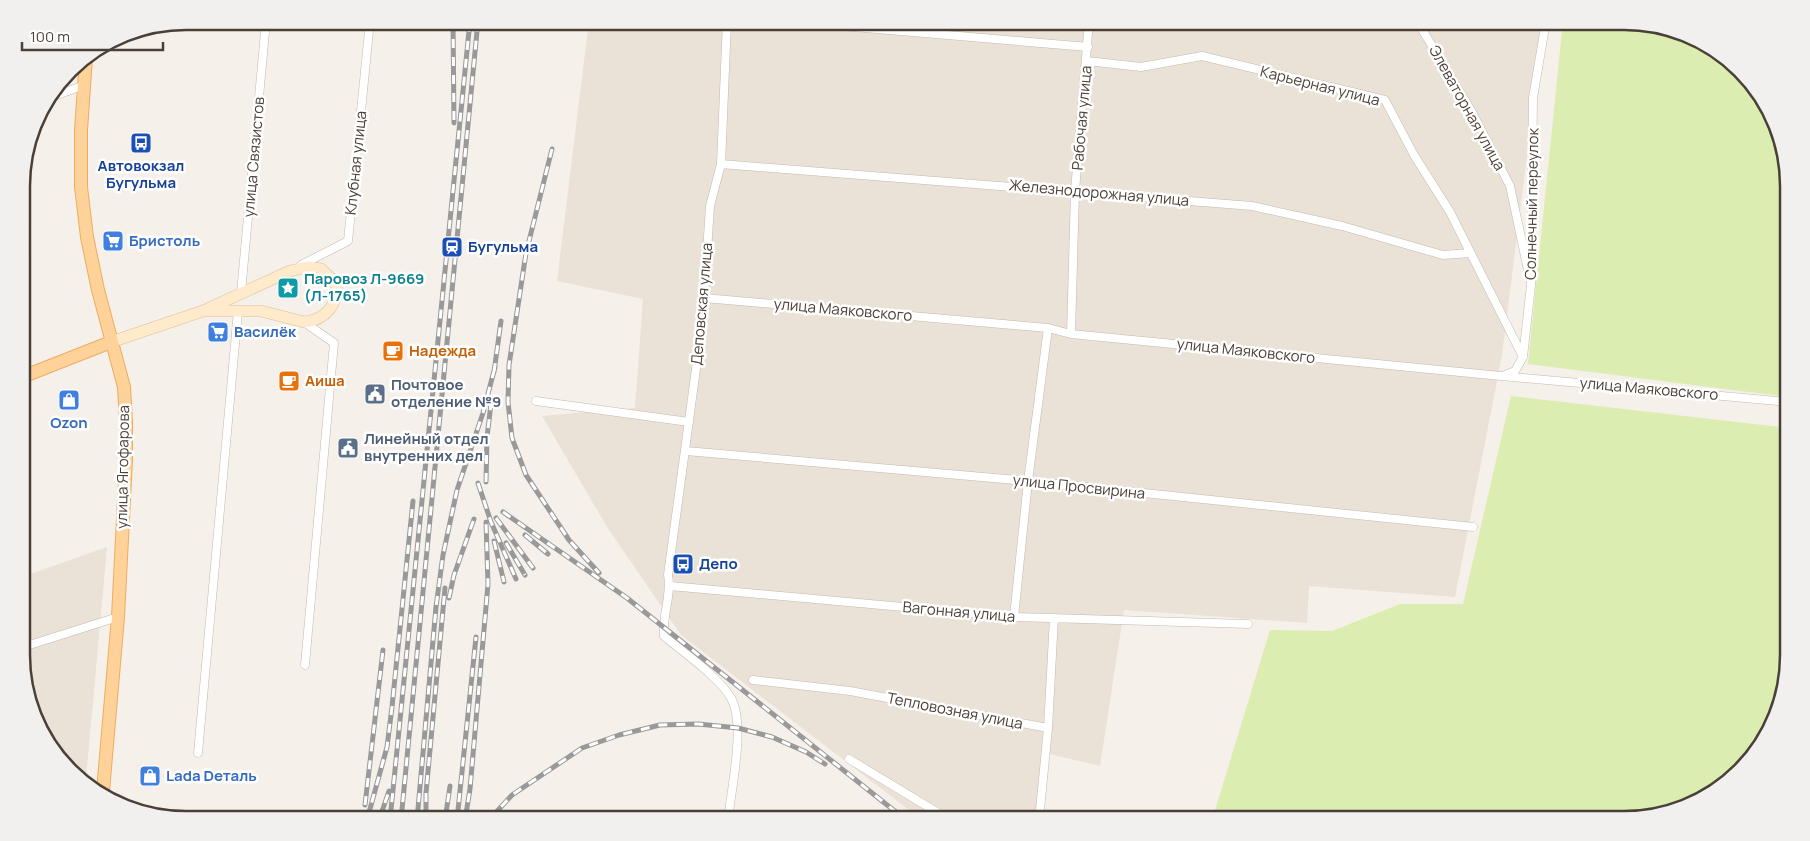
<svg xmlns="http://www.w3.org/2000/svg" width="1810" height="841" font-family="Manrope,sans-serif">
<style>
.residential{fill:#eae1d7}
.green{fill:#dbedb0}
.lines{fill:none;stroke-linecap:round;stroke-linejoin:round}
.street-casing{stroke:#c5b9ae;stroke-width:9}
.secondary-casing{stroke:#dcbf98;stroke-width:12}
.primary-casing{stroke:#edac60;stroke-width:14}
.street{stroke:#fff;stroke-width:8}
.secondary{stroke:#ffeacb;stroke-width:11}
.primary{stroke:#ffd29a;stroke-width:12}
.rail-casing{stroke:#999;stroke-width:5}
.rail{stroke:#fff;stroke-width:3;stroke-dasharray:9;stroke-linecap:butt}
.labels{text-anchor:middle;stroke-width:5;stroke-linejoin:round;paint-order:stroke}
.street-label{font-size:15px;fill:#4b4037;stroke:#fff}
.transit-label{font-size:15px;font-weight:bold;fill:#164399;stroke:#fff;text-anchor:start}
.shop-label{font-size:15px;font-weight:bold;fill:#366cbe;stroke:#fff;text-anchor:start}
.culture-label{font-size:15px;font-weight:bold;fill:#0d838f;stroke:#fff;text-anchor:start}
.food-label{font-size:15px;font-weight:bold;fill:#c56008;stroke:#fff;text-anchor:start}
.service-label{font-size:15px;font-weight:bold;fill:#4e5e75;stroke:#fff;text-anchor:start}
.rim{fill:none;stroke:#4b4037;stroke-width:2.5}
</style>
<rect width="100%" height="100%" fill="#f6f0ea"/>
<path class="residential" d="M589,21H1544L1502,355L1455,597L1309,586L1307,623L1124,610L1100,766L1045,753L1039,820H922L681,635L607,527L542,416L635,408L643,299L557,281Z
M107,547L86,779L55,755L23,677L22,577Z"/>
<path class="green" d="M1563,21H1624L1687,34L1755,86L1787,165L1788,397L1528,364Z
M1511,396L1788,428L1789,655L1776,718L1748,763L1716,792L1634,819L1212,820L1270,630L1332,631L1400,604H1463Z"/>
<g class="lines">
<g class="street-casing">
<path id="street" d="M727,21L721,164L710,206L704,298L698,354L668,575C672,595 662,615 664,636C683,652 720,678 731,698C746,724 731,790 728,820
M783,21L1088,47
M1417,21L1472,112L1510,186L1528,270
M1087,61L1141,67L1202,56L1385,100L1414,155L1450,212L1523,357
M51,97L85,85
M721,164L1252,206L1342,226L1443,255L1470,253
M301,265L348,241L370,21
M241,293L266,21
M704,298L1048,328L1071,334L1501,376L1788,402
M304,322L334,343L305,665
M1071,334L1075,191L1089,21
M1503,376L1515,371L1523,357L1531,285L1533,98L1546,21
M536,401L689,422
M686,451L1028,481L1473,527
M670,586L1014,617L1248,624
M1014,617L1028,481L1048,328
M23,647L118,617
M753,680L850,691L1048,728L1054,618
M198,753L238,311
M849,759L950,820
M1039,820L1048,728"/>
</g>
<g class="secondary-casing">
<path id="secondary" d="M111,342L203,311L290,271L308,267L321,269L336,283C339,304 326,320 304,322L261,311H203"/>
</g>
<g class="primary-casing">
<path id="primary" d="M86,57L81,130V187L87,237L98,290L124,387L126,422V460L118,617L103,791
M22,377L111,342"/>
</g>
<use href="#street" class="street"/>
<use href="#secondary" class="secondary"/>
<use href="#primary" class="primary"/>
<g class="rail-casing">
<path id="rail" d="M453,21L454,123
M552,149L526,253L509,365L508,402L512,438L526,475L569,540L599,573
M494,372L501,321
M486,482L487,437L491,404
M478,483L491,522L516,579
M503,512L627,598L906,820
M496,518L533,568
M525,535L548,554
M494,541L504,582
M506,543L525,575
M449,598L454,575L474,519
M365,805L383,650
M367,820L387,747L392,707L413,501
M379,820L389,791
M390,820L470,21
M401,820L478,21
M417,820L436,607L443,555L457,490L483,413L495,367
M426,820V793L445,588
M445,820L450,786
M457,820L476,637
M465,820L470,789L488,584L486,522
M489,820L512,795L582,748L619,735L660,725L698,724L738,728L772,737L806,752L825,764"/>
</g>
<use href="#rail" class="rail"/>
</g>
<defs>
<g id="bus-square" transform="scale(1.125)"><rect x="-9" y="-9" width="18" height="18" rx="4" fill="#1a4fb4" stroke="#fff"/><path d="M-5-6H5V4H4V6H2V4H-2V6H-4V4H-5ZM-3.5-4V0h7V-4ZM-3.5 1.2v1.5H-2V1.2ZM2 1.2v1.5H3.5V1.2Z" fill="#fff"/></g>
<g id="supermarket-square" transform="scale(1.125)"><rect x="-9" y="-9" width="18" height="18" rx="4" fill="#3f7fe0" stroke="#fff"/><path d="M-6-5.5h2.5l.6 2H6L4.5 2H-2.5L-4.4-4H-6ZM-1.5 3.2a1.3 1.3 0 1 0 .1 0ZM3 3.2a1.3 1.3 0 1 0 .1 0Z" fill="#fff"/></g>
<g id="station-square" transform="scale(1.125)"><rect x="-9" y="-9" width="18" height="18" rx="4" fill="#1a4fb4" stroke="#fff"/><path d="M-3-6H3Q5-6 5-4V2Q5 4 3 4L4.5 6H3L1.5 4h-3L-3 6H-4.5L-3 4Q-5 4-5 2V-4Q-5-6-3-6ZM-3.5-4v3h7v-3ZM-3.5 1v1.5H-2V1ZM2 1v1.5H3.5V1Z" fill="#fff"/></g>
<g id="sight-square" transform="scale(1.125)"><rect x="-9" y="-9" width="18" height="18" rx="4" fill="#0f9aa8" stroke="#fff"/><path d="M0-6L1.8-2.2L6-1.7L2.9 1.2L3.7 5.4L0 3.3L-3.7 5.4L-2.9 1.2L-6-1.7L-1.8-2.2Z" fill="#fff"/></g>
<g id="cafe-square" transform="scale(1.125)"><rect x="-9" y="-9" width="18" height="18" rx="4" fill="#e8710a" stroke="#fff"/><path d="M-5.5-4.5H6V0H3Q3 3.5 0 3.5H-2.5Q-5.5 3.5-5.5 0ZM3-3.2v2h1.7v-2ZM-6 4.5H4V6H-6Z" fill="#fff"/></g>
<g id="civic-square" transform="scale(1.125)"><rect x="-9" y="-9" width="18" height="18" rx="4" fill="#5c6f8a" stroke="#fff"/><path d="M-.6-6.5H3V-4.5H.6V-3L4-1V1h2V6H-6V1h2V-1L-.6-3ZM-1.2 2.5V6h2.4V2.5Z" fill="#fff"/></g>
<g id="shop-square" transform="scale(1.125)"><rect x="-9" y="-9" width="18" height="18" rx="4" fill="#3f7fe0" stroke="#fff"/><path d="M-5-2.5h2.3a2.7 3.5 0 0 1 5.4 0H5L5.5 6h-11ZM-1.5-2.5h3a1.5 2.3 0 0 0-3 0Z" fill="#fff"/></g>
</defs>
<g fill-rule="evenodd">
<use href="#bus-square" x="141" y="143"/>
<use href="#supermarket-square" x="113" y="241"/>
<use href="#station-square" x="452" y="247"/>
<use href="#sight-square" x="288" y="288"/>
<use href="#supermarket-square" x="218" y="332"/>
<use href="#cafe-square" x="393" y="351"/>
<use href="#cafe-square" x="289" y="381"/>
<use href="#civic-square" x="375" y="394"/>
<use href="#shop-square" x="69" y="400"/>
<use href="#civic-square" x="348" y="448"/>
<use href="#bus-square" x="683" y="564"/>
<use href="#shop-square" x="150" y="776"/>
</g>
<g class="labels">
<g class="street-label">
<text transform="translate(1320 86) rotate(14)" y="5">Карьерная улица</text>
<text transform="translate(1467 108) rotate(61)" y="5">Элеваторная улица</text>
<text transform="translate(1082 118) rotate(-85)" y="5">Рабочая улица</text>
<text transform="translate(254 157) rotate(-85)" y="5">улица Связистов</text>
<text transform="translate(356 163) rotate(-84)" y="5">Клубная улица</text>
<text transform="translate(1099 193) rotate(5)" y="5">Железнодорожная улица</text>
<text transform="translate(1532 204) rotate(-89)" y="5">Солнечный переулок</text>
<text transform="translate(702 304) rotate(-85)" y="5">Деповская улица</text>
<text transform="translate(843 310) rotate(5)" y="5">улица Маяковского</text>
<text transform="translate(1246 351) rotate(6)" y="5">улица Маяковского</text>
<text transform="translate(1649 389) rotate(5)" y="5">улица Маяковского</text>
<text transform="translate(123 467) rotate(-89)" y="5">улица Ягофарова</text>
<text transform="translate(1079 487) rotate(6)" y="5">улица Просвирина</text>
<text transform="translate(959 612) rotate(5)" y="5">Вагонная улица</text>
<text transform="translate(955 711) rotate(11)" y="5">Тепловозная улица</text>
</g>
<g class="transit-label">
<text x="141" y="171" text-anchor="middle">Автовокзал<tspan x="141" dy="17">Бугульма</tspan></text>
<text x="468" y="252">Бугульма</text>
<text x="699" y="569">Депо</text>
</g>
<g class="shop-label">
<text x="129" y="246">Бристоль</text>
<text x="234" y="337">Василёк</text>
<text x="69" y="428" text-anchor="middle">Ozon</text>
<text x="166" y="781">Lada Dеталь</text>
</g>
<g class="culture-label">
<text x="304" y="284">Паровоз Л-9669<tspan x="304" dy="17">(Л-1765)</tspan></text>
</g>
<g class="food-label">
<text x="409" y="356">Надежда</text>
<text x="305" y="386">Аиша</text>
</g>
<g class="service-label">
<text x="391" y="390">Почтовое<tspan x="391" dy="17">отделение №9</tspan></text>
<text x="364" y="444">Линейный отдел<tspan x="364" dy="17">внутренних дел</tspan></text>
</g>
</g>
<path d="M0 0H1810V841H0ZM186 30H1624A156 156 0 0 1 1780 186V655A156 156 0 0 1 1624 811H186A156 156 0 0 1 30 655V186A156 156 0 0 1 186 30Z" fill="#f1f0ef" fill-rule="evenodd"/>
<path class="rim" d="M186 30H1624A156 156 0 0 1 1780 186V655A156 156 0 0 1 1624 811H186A156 156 0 0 1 30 655V186A156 156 0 0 1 186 30Z"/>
<path d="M22 42v8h141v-8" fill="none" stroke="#4b4037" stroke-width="2.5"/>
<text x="30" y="42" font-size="15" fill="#4b4037" stroke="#ffffff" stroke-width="4" paint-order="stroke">100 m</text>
</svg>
